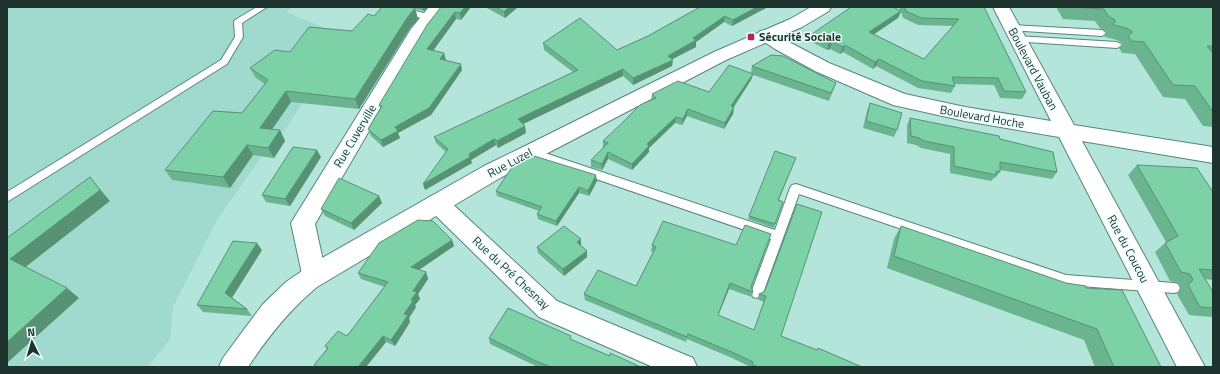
<svg xmlns="http://www.w3.org/2000/svg" width="1220" height="374" font-family="'Titillium Web',sans-serif">
<style>
.built{fill:#a0dacf}
.lines{fill:none;stroke-linecap:round;stroke-linejoin:round}
.lane-casing{stroke:#57857d;stroke-width:2}
.street-casing{stroke:#57857d;stroke-width:2}
.secondary-casing{stroke:#57857d;stroke-width:2}
.lane{fill:#fff;fill-rule:evenodd}
.street{fill:#fff;fill-rule:evenodd}
.secondary{fill:#fff;fill-rule:evenodd}
.wall{fill:#6bb490;fill-rule:evenodd}
.shaded-wall{fill:#579275}
.building{fill:#7cd1a7;stroke:#579275}
.poi-dot{fill:#b32761;stroke:#ecfffb;stroke-width:1.5}
.labels{text-anchor:middle;stroke-width:3;stroke-linejoin:round;paint-order:stroke}
.poi-label{font-size:12px;font-weight:bold;fill:#1e322e;stroke:#ecfffb;text-anchor:start}
.street-label{font-size:12px;fill:#1e322e;stroke:#ecfffb}
</style>
<rect width="100%" height="100%" fill="#b4e5db"/>
<path class="built" d="M7,7H292L286,12L344,36L286,129L274,139L217,220L173,307L170,339L148,367H7Z"/>
<g class="lines">
<g class="lane-casing">
<path id="lane" d="M257,7H267L242,23L243,37L227,64L7,202V192L221,60L235,37L234,22L235,20Z
M381,7H397L433,15L434,17L430,20L382,9Z
M1012,25L1102,30L1106,33L1102,36L1009,30L1008,28Z
M1017,36L1117,42L1122,45L1117,48L1014,41L1013,39L1014,37Z
M530,148L775,230L790,188L792,185L796,184L1066,275L1174,283L1178,284L1180,288L1178,292L1174,293L1066,285L799,194L763,293L761,297L757,298L753,297L751,293L771,239L526,155L525,152L526,149Z"/>
</g>
<g class="street-casing">
<path id="street" d="M429,7H446L427,31L315,224L326,274L323,281L314,284L305,281L302,274L291,223L411,29Z
M993,7H1009L1074,125L1213,147V163L1082,141L1205,367H1177L1059,137L965,121L893,105L815,71L775,49L760,39L757,35L760,31L766,30L772,31L787,41L829,63L905,94L965,107L1051,121Z
M437,194L445,197L557,301L693,358L697,367H653L539,317L429,209L426,203L429,197Z"/>
</g>
<g class="secondary-casing">
<path id="secondary" d="M811,7H831L829,11L802,27L726,60L500,178L317,287C289,310 268,337 248,367H219L223,358L234,343L263,304L286,282L315,262L484,166L523,147L714,52L790,19Z"/>
</g>
<use href="#lane" class="lane"/>
<use href="#street" class="street"/>
<use href="#secondary" class="secondary"/>
</g>
<path class="wall" d="M382,7H428L424,11L415,9L418,19L410,28L359,109L291,102L272,129L280,130L285,141L274,158L253,155L230,188L172,180L165,170L242,113L265,84L256,78L250,68L290,52L352,31L374,16Z
M441,7H471L461,20L456,19L433,51L446,60L462,70L431,115L398,133L400,138L383,147L371,136L368,129L380,108L379,105Z
M485,7H518L505,18Z
M696,7H768L732,26L724,22L696,42V47L672,59V66L633,85L623,76L523,124L526,133L498,148L496,145L471,160L472,163L425,190L446,152L436,143L434,137L573,72L544,50L543,43L617,50L648,36L698,8Z
M899,7H984L1026,92L1022,99L1000,98L994,85L954,84L955,86L951,93L918,88L876,66L873,69L843,52L840,54L830,49L827,50L810,41L812,34L900,11ZM901,12L903,18L918,25L953,26L924,59L874,34L898,18Z
M1056,7H1213V127L1203,126L1185,99L1163,97L1135,54L1122,53L1119,48L1123,44L1117,40L1105,37L1104,36L1107,32L1100,28L1095,21L1063,19Z
M752,66L836,83L829,101L753,75L751,80L734,107L733,114L724,129L687,116L682,125L675,123L649,148V152L632,170L608,159L602,170L591,167V160L603,148V141L651,100L652,94L709,92L751,73Z
M870,103L897,130L894,137L863,128L867,111Z
M910,118L1000,139L1057,172L1052,179L1000,170V172L995,178H994L991,181L950,173V154L921,148L916,145L907,143V125Z
M321,157L290,206L266,202L262,195Z
M794,162L779,200L783,202L774,228L748,219L749,216Z
M1137,165L1213,192V280L1205,279L1213,292V316L1211,317L1189,315L1177,294L1181,289L1179,283L1170,281L1155,252L1166,242L1128,175Z
M597,181L589,196L579,193L557,226L538,219L537,214L539,211L497,196L496,191Z
M379,196L382,203L354,230L325,216L321,209Z
M901,226L1066,283L1086,288L1161,367H1095L1084,340L887,268L894,239Z
M771,234L752,287L753,292L752,297L729,289L718,315L754,330L764,302L757,299L759,294L764,292L781,336L817,350L818,348L862,367H751L732,358L687,339L686,342L585,300L584,294L636,286L653,252L651,251L652,245H736Z
M581,239V246L587,251V257L564,276L538,253L537,247Z
M452,240L454,246L419,270L426,272L428,279L418,294L420,299L415,305L416,307L409,318L410,322L395,346L386,342L366,367H316L314,365L327,349L325,346L347,336L385,287L361,279L358,273Z
M262,250L232,298L247,309L252,316L203,312L197,305Z
M489,338L572,340L610,356L641,367H538L490,344Z"/>
<path class="shaded-wall" d="M422,7H428L424,11Z
M465,7H471L461,20L460,13Z
M509,7H518L505,18L504,12Z
M757,7H768L732,26L733,20Z
M415,8L418,19L410,28L359,109L355,99L407,18Z
M901,11L898,18L867,39L869,32Z
M455,12L456,19L429,56L427,49Z
M725,16L724,22L696,42V47L667,62L668,56Z
M832,42L830,49L827,50L829,43Z
M845,45L843,52L840,54L843,47Z
M444,53L446,60L440,59Z
M879,59L876,66L873,69L875,62Z
M673,60L672,66L633,85V78Z
M461,64L462,70L431,115L398,133L400,138L383,147L381,140L395,127Z
M623,69V76L519,126L518,119Z
M753,74L751,80L730,112L731,106Z
M286,91L291,102L266,138L260,128Z
M734,107L733,114L724,129L725,123Z
M688,109L687,116L682,125L683,119Z
M676,117L675,123L649,148V152L632,170V164L647,144Z
M525,126L526,133L498,148L497,141Z
M280,130L285,141L274,158L268,148Z
M494,139L496,145L471,160L472,163L425,190L423,184Z
M247,145L253,155L230,188L223,177Z
M317,150L321,157L290,206L285,199Z
M608,152V159L602,170V164Z
M596,175L597,181L589,196L588,191Z
M90,177L99,188L110,201L23,269L10,259Z
M579,187V193L557,226L556,221Z
M379,196L382,203L354,230L351,223Z
M581,239V246L577,242Z
M452,240L454,246L414,273L411,267Z
M257,243L262,250L231,299L225,293Z
M587,251V257L564,276L563,269Z
M426,272L428,279L418,294L420,299L415,305L416,307L409,318L410,322L395,346L391,340L411,300L413,291Z
M730,283L729,289L716,321L718,315Z
M67,288L79,298L7,363V342Z
M383,336L386,342L366,367H358Z"/>
<path class="building" d="M382,7H409L415,8L407,18L355,99L286,91L260,128L280,130L268,148L247,145L223,177L165,170L213,111L242,113L268,80L250,68L275,50L290,52L309,27L352,31L368,14L374,16Z
M441,7H465L460,13L455,12L427,49L444,53L440,59L461,64L429,108L395,127L398,131L381,140L368,129L382,106L379,105L427,25Z
M496,7H509L504,12Z
M700,7H757L733,20L725,16L693,38L696,40L668,56L673,60L633,78L623,69L518,119L525,126L497,141L494,139L469,154L470,157L423,184L448,149L434,137L578,70L543,43L580,18L617,50L648,36Z
M851,7H893L901,11L869,32L924,59L959,19L921,18L906,11L904,7H984L1026,92L1004,91L998,78L952,77L955,86L922,81L879,59L875,62L845,45L843,47L832,42L829,43L812,34Z
M1071,7H1213V46H1207L1213,53V112L1195,86L1173,85L1144,42L1132,41L1128,36L1132,33V31L1126,28L1114,25L1113,24L1115,22V20L1108,16L1104,9Z
M771,55L783,56L836,83L831,93L752,66Z
M729,65L753,74L731,106L734,107L725,123L688,109L683,119L676,117L647,144L649,146L632,164L608,152L602,164L591,160L608,143L603,141L624,121L640,105L656,98L652,94L678,81L709,92Z
M870,103L902,113L897,130L866,121Z
M910,118L999,136L1000,139L1053,152L1057,172L1000,162V172L996,171V175L954,166V147L924,141L919,138L911,136Z
M293,147L317,150L285,199L262,195Z
M775,151L796,158L778,200L783,202L775,224L749,216Z
M534,156L596,175L588,191L579,187L556,221L537,214L542,207L496,191L512,167Z
M1137,165L1197,168L1213,192V270L1199,269L1213,292V308L1200,307L1188,285L1193,280L1190,274L1181,272L1165,243L1178,236Z
M90,177L100,190L10,259L67,288L7,342V238Z
M339,178L379,196L351,223L321,209Z
M797,204L822,212L781,336L817,350L818,348L862,367H758L752,364L753,362L734,353L688,334L687,337L584,294L598,270L636,286L656,247L652,245L663,221L736,245L745,225L771,234L751,287L753,292L730,283L718,315L754,330L766,296L759,294L764,292L766,288Z
M418,220L433,221L452,240L411,267L426,272L413,291L417,292L411,300L413,301L404,314L408,315L391,340L383,336L358,367H318L314,365L328,348L325,346L338,331L347,336L388,282L358,273L379,243Z
M564,226L581,239L577,242L587,251L563,269L537,247Z
M901,226L1066,283L1086,286V288L1122,290L1161,367H1114L1097,329L894,256Z
M233,241L257,243L225,293L247,309L197,305Z
M508,308L571,336L570,339L610,356V353L641,367H551L538,362L489,338Z"/>
<rect class="poi-dot" x="747" y="33" width="8" height="8" rx="2"/>
<g class="labels">
<g class="poi-label">
<text x="759" y="41">Sécurité Sociale</text>
</g>
<g class="street-label">
<text transform="translate(1033 69) rotate(62)" y="4">Boulevard Vauban</text>
<text transform="translate(982 117) rotate(10)" y="4">Boulevard Hoche</text>
<text transform="translate(355 136) rotate(-59)" y="4">Rue Cuverville</text>
<text transform="translate(510 163) rotate(-28)" y="4">Rue Luzel</text>
<text transform="translate(1128 249) rotate(62)" y="4">Rue du Coucou</text>
<text transform="translate(511 273) rotate(43)" y="4">Rue du Pré Chesnay</text>
</g>
</g>
<rect width="1220" height="374" fill="none" stroke="#1e322e" stroke-width="16"/>
<g transform="translate(32 342) rotate(355)" stroke="#ecfffb" stroke-width="3" paint-order="stroke">
<path d="M0-3L7 15L0 10L-7 15Z" fill="#1e322e"/>
<text y="-6" font-size="11" font-weight="bold" text-anchor="middle" fill="#1e322e">N</text>
</g>
</svg>
